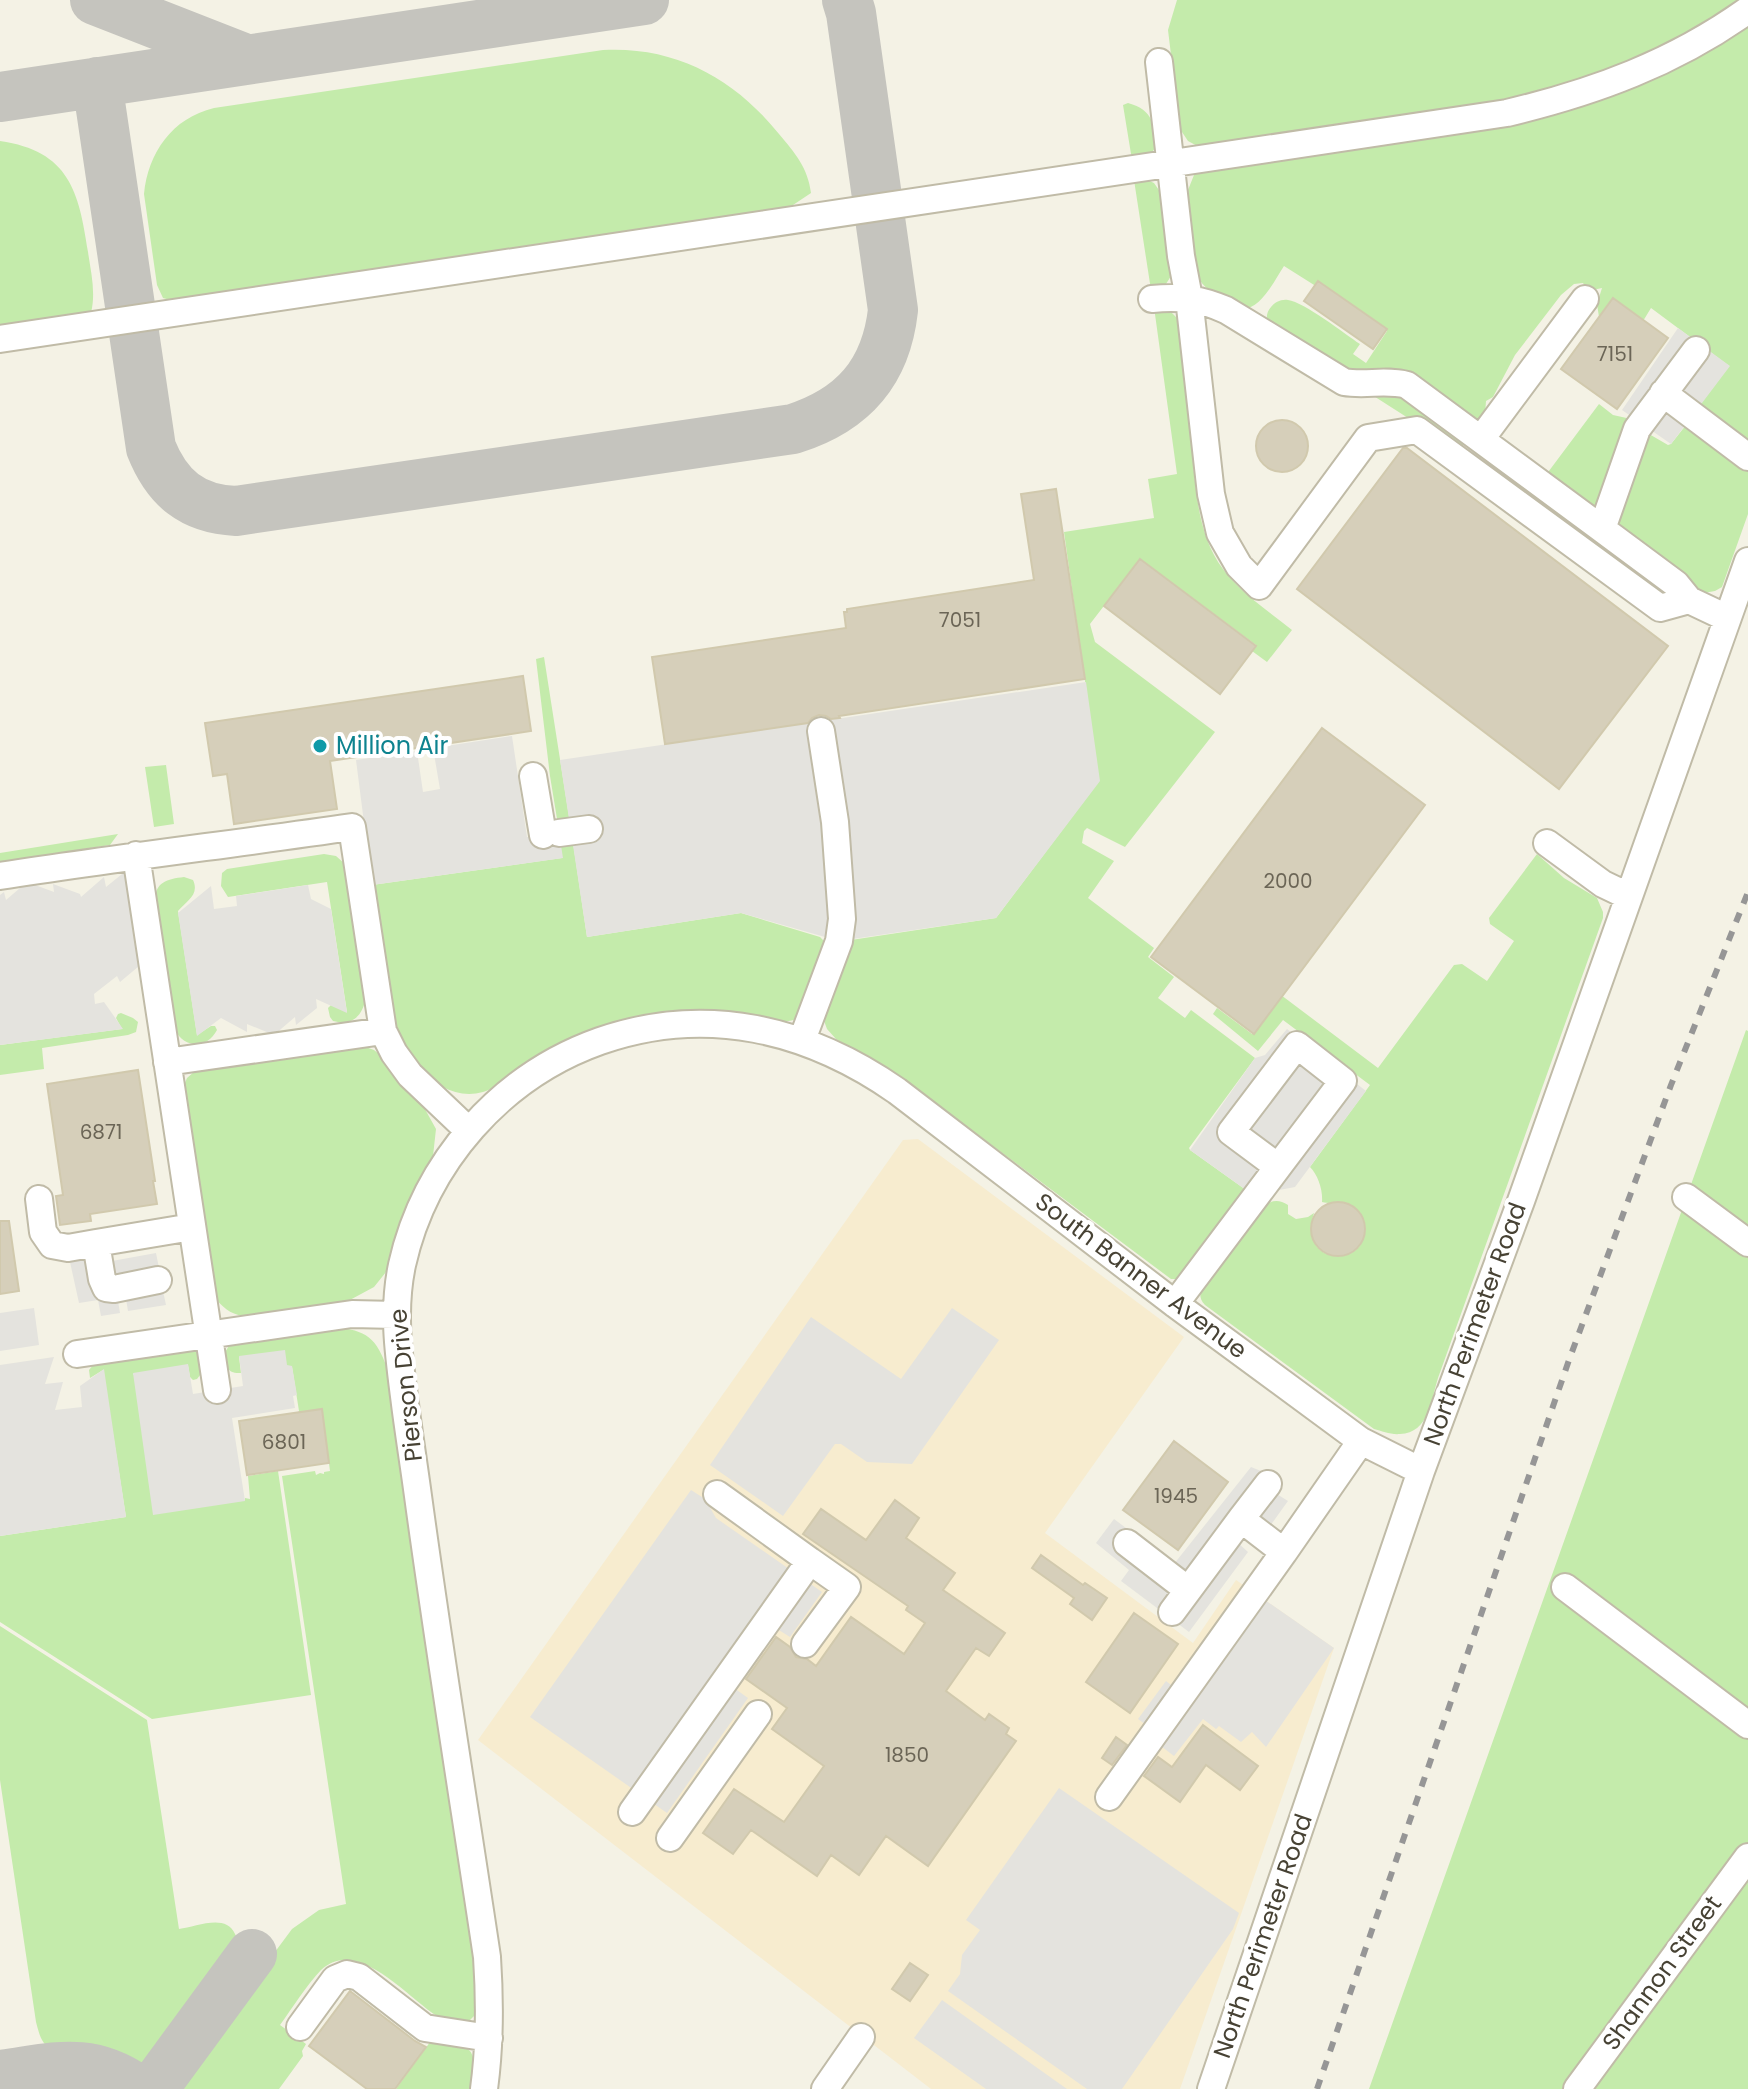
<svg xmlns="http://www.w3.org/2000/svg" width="1748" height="2089" font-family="Poppins,sans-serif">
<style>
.commercial{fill:#f7eccf}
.green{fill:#c4ebab}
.parking{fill:#e4e3de}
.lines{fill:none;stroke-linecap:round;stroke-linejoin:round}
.taxiway{stroke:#c5c4be;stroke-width:50}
.building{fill:#d6cfba;stroke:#d1c9ad;stroke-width:2}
.minor-casing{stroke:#c0bba7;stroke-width:30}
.minor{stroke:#fff;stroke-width:26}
.rail{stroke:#969696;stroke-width:6;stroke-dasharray:10 10;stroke-linecap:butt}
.culture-dot{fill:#0f9aa8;stroke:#fff;stroke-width:3}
.labels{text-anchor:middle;stroke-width:8;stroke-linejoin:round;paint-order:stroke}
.number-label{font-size:20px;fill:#6b6556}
.culture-label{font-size:24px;fill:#0d838f;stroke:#fff;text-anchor:start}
.street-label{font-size:24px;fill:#474234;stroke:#fff}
</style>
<rect width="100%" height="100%" fill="#f4f2e5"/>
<path class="commercial" d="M918,1139L1184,1337L1045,1533L1193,1643L1236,1580L1334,1648L1180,2089H931L478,1740L903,1140Z"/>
<path class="green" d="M1177,0H1743L1703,27L1630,64L1520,99L1201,148L1188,141L1180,129L1168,30Z
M1748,22V448L1699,406L1729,366L1651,308L1640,326L1608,304L1599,317L1597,304L1602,288L1588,291L1583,283L1574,284L1561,295L1515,355L1493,397L1486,401L1485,414C1481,417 1477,419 1474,422C1466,433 1472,445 1455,448L1272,331C1267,323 1264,315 1271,307C1275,302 1281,299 1288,300C1304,302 1345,334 1360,344L1353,354L1366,363L1387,331L1284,266C1274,281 1261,310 1241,309C1235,308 1229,304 1224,300C1213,293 1203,288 1197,275L1188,190L1194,175L1200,168L1475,127Z
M603,50C676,46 735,79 779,134C795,153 808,168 811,193L787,209L170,300L163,298L157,285L144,194C148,153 172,118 214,108Z
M1128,103C1154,110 1154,125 1156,147L1149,156L1132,160L1123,105Z
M0,141C69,151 79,191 88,252C91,273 96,292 91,313L0,326Z
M1145,179L1154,183L1163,196L1173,273L1164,287L1151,290L1134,180Z
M1154,307L1167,308L1177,318C1185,362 1187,408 1192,452C1196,491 1198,536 1223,569C1241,593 1268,611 1292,630L1267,662L1252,651L1256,645L1140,559L1090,624L1095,642L1215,732L1125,847L1087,828L1084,831L1082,843L1114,861L1088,898L1154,948L1148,957L1174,977L1158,998L1185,1018L1191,1010L1255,1058L1189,1148L1190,1150L1246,1190L1183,1274L1177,1279H1171L894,1072L836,1039L827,1029L823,1018L851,940L996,918L1099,781L1064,532L1154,518L1148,479L1177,474Z
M1599,404L1613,415L1631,419L1602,505L1583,528L1531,495Z
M1686,425L1748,465V514L1722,587L1715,591L1698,594L1611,535L1649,434L1668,445L1671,444Z
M544,657L570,823L558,825L550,776L536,659Z
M166,765L174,824L154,827L145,767Z
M118,834L110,845L0,862V853Z
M572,836L587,937L741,913L820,937L827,944L800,1017C784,1027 763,1018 746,1015L509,1077C501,1083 493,1089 483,1092C439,1104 402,1056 393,1018C389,1004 388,990 386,976C381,945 377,915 372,885L562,858L560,841Z
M324,854L336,856L345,864L366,998C362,1016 353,1026 333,1021L330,1017L328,1008L331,1005L347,1012L327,882L228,897L221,886L222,873L227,869Z
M1537,854L1564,878L1597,898L1603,912V918L1438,1378C1431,1400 1429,1433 1400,1434C1391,1435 1382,1431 1374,1429L1205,1305C1199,1299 1200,1294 1201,1286L1266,1204C1274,1200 1280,1200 1288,1205V1214L1296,1219L1308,1217L1314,1213C1297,1269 1370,1267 1364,1227C1363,1219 1359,1211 1352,1206C1342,1200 1333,1205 1322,1202C1323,1190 1318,1175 1310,1167L1370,1085L1283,1020L1258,1051L1213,1014L1217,1008L1252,1034L1281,995L1378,1068L1454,965L1462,964L1487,981L1514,941L1490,924L1489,918Z
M184,877L193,880C200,895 186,901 178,911L197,1035L211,1026H215L217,1030C207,1049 185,1049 175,1030L155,901C155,882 167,879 184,877Z
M121,1013L133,1018L138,1022L136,1032L128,1035L42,1048L44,1069L0,1075V1045L122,1029L116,1018L118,1014Z
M1746,1030L1748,1031V2089H1369Z
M360,1045L374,1050L384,1058L421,1102L436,1129L433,1156L408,1210L391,1262L386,1272L374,1287L348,1301L248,1316C234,1316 225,1310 216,1299L182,1090L187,1078L195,1071Z
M335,1328C366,1329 377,1339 387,1368L474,1947L477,2013L467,2023C457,2021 445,2021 437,2016C407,1997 357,1936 321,1970C306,1986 293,2007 280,2025L306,2044L302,2051L303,2056L279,2089H180L181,2079L292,1929L319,1910L346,1904L282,1476L315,1471L316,1475L320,1473L324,1474V1472L330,1471L322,1411L297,1414L299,1411L292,1367L239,1357L241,1373C227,1374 226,1366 224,1354L230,1344Z
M190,1348L200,1353L204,1370L197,1379L193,1380L190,1377L188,1365L133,1374L245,1501V1498L250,1499L248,1476L278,1471L311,1695L152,1719L0,1622V1536L126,1517L103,1370L90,1378L89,1370L94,1364Z
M0,1626L147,1720L179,1929C196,1927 226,1913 235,1934C239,1941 236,1946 232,1953L146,2066C128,2068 114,2056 98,2052C83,2048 68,2049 53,2050C41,2045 39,2033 36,2022L0,1780Z
M433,2038C474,2048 477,2045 472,2089H396Z"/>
<path class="parking" d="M1678,328L1730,366L1671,444L1622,410Z
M1086,682L1100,781L996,918L839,941L741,913L587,937L560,760Z
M512,736L527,837L559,833L563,858L372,885L356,760L417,751L423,792L440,789L433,748Z
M137,862L151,956L120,982L117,976L94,994L95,1004L104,1002L123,1029L0,1045V895L4,892L6,900L27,882L54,892L53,884L80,894L81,897L104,877L106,887Z
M308,885L311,899L331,909L347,1013L316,999L317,1008L296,1025L295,1017L274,1035L247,1024V1032L221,1018L197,1036L178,913L211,886L214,909L237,906L236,896Z
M1287,1029L1366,1091L1295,1187L1269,1192L1246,1190L1190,1150L1255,1058L1265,1055Z
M156,1253L159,1268H167L170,1287L166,1288L163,1291L166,1305L128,1311L126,1299L118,1301L120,1313L101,1316L98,1300L79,1303L70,1262L98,1257L112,1261Z
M34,1308L39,1345L0,1351V1313Z
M952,1308L999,1340L912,1464L867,1462L841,1444H835L783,1516L710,1465L811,1317L901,1379Z
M285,1350L287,1365L292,1366L297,1395L293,1396L295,1408L232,1418L245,1501L153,1515L133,1373L188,1364L193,1394L243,1386L239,1356Z
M54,1357L45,1384L63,1382L55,1410L82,1407L80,1386L104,1369L126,1517L0,1536V1365Z
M1251,1467L1266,1473L1272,1491L1288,1501L1270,1526L1256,1517L1237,1542L1248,1552L1189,1632L1121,1581L1129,1570L1096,1543L1114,1519L1174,1564Z
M691,1490L705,1499L716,1518L822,1592L790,1637L774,1627L727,1683L748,1698L667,1813L530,1717Z
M1249,1589L1334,1648L1266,1747L1252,1732L1241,1742L1219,1726L1216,1729L1203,1719L1174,1756L1145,1734L1149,1727L1138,1719L1166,1681L1176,1689Z
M1059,1788L1239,1913L1233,1929L1122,2089H1087L948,1991L960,1974L962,1955L980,1930L966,1920Z
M942,2000L1067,2089H986L914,2038Z"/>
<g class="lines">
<path class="taxiway" d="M95,0L246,59
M97,82L151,448C167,488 192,509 236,511L793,429C853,410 886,373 893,310L851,13L847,0
M0,97L644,0
M0,2075C54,2068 89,2055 137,2089
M153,2089L252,1954"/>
</g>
<path class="building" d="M1318,281L1387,329L1373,349L1304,301Z
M1613,298L1668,338L1617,409L1561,369Z
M1256 446a26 26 0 1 1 52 0a26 26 0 1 1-52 0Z
M1403,448H1407L1668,646L1559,789L1297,589Z
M1056,489L1085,679L839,716L840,718L831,719L826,716L819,715L812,718L808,723L665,744L652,657L846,628L844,612H847V609L1034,580L1021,494Z
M1140,559L1256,646L1220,694L1104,606Z
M523,676L531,731L330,761L337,809L234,824L227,774L213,776L205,723Z
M1322,728L1425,805L1254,1034L1151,957Z
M138,1070L155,1181H153L157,1204L90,1214L91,1221L60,1225L56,1196L63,1195L47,1084Z
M1311 1229a27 27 0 1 1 54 0a27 27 0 1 1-54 0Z
M0,1221H9L19,1291L0,1294Z
M322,1409L329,1463L247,1475L239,1421Z
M1174,1441L1228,1482L1178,1550L1123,1510Z
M895,1500L919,1518L906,1538L955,1573L943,1590L1005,1633L989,1656L976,1648L946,1691L985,1720L989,1714L1009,1728L1006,1734L1016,1741L928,1866L886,1836L859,1875L831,1855L817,1876L751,1830L733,1854L703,1833L734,1789L784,1822L824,1766L772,1729L787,1708L746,1679L776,1637L790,1647L796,1657L807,1659L816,1666L851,1617L904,1654L925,1623L906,1610L908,1606L803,1534L821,1509L866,1540Z
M1041,1555L1083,1585L1085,1583L1107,1598L1092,1620L1070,1604L1074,1598L1032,1568Z
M1134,1613L1178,1644L1130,1713L1086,1682Z
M1203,1725L1258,1766L1240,1790L1206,1765L1180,1802L1144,1776L1158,1757L1172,1767Z
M1116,1737L1127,1745L1112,1765L1102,1758Z
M910,1963L928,1975L910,2001L892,1989Z
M350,1991L415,2041L426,2047L395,2089H367L309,2046Z"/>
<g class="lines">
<g class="minor-casing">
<path id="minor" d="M1159,62L1181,256L1189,298L1211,494L1220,533L1239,566L1259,586L1368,438L1417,430L1660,608L1689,600
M1152,299C1180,296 1201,299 1226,310L1344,382C1366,386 1385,379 1407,385L1602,529
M0,339L1507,113C1595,92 1674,63 1748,10
M1696,350L1637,429L1602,529L1676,584L1689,600L1727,618
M1663,393L1748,457
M1481,439L1585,299
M533,776L543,835
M559,833L589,829
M1547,843L1603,884L1628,896
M136,855L217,1390
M0,876C117,858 234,844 352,827L383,1031
M802,1040L839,941L842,919L835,822L821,731
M167,1062L383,1031L394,1053L410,1075L469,1131
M1686,1197L1748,1243
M39,1199L43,1232L52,1245L68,1248L96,1243
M158,1280L114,1289L106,1288L102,1279L96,1243L192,1227
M1175,1304L1278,1167L1231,1132L1297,1045L1343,1081L1278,1167
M77,1354L352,1314L396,1315
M1268,1484L1241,1519L1284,1552L1361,1441
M1127,1543L1188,1590
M1565,1587L1748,1725
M1172,1612L1241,1519
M805,1644L847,1587L810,1561
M1109,1797L1284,1552
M632,1812L810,1561L717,1494
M670,1838L758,1714
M300,2027L335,1979L347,1974L359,1977L425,2028L489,2038
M484,2089C490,2045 490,2002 487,1957C464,1804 439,1650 418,1496C414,1466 409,1435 405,1404C399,1357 392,1312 402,1265C425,1162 501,1076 600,1041C706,1004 808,1029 897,1091L1175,1304L1361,1441L1421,1471
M825,2089L861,2037
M1211,2089L1421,1471L1521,1201L1748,561
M1577,2089L1748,1857"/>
</g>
<use href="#minor" class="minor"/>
<path class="rail" d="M1317,2089L1569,1360L1671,1085L1748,892"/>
</g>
<circle class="culture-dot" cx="320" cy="746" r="8"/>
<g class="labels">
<g class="number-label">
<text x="1615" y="361">7151</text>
<text x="960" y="627">7051</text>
<text x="1288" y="888">2000</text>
<text x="101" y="1139">6871</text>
<text x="284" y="1449">6801</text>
<text x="1176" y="1503">1945</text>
<text x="907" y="1762">1850</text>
</g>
<g class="culture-label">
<text x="336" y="754">Million Air</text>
</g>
<g class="street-label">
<text transform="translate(1141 1276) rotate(37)" y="8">South Banner Avenue</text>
<text transform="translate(1475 1324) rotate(-70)" y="8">North Perimeter Road</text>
<text transform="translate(406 1385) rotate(-96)" y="8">Pierson Drive</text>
<text transform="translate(1263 1936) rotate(-71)" y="8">North Perimeter Road</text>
<text transform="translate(1662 1973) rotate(-54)" y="8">Shannon Street</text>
</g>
</g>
</svg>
